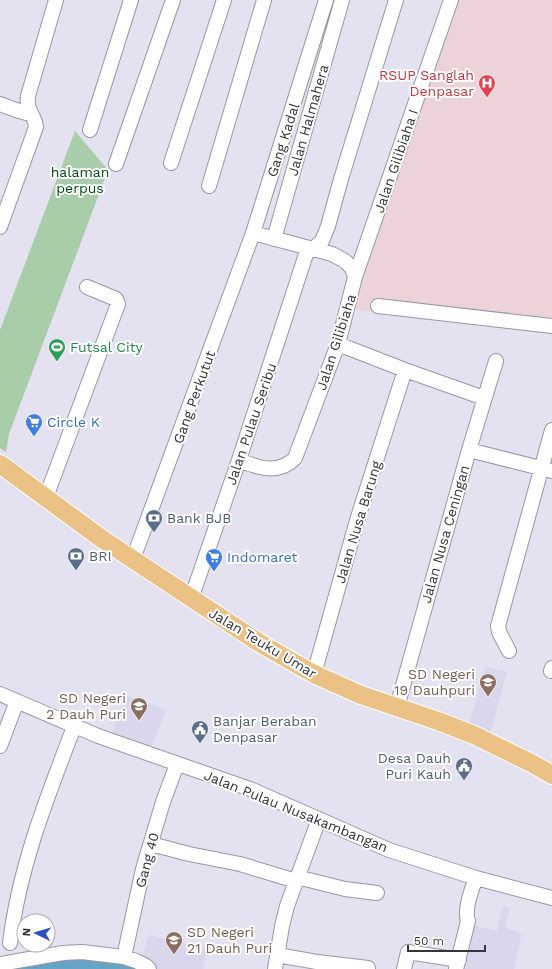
<svg xmlns="http://www.w3.org/2000/svg" width="552" height="969" font-family="'Work Sans',sans-serif">
<style>
.built{fill:#d9d6ed}
.medical{fill:#ecd2d9}
.green{fill:#a9cca9}
.water{fill:#65a4c4}
.lines{fill:none;stroke-linecap:round;stroke-linejoin:round}
.minor-casing{stroke:#9897a5;stroke-width:16}
.major-casing{stroke:#fff;stroke-width:20}
.minor{stroke:#fff;stroke-width:14}
.major{stroke:#ebc185;stroke-width:18}
.labels{text-anchor:middle;stroke-width:4;stroke-linejoin:round;paint-order:stroke}
.health-label{font-size:14px;fill:#be3a42;stroke:#fff;text-anchor:end}
.street-label{font-size:14px;fill:#35343a;stroke:#fff}
.park-label{font-size:14px;fill:#024a11;stroke:#fff}
.leisure-label{font-size:14px;fill:#27864d;stroke:#fff;text-anchor:start}
.shop-label{font-size:14px;fill:#366cbe;stroke:#fff;text-anchor:start}
.service-label{font-size:14px;fill:#4e5e75;stroke:#fff;text-anchor:start}
.education-label{font-size:14px;fill:#785e54;stroke:#fff;text-anchor:end}
</style>
<rect width="100%" height="100%" fill="#e4e2f1"/>
<path class="built" d="M485,667L507,672L490,734L469,725Z
M126,695L166,710L149,752L111,735Z
M503,906L510,908L505,928L522,933L514,969H458L469,924L497,931Z
M149,935L207,949L203,969H153L140,961Z"/>
<path class="medical" d="M458,0H552V331L350,309L386,195Z"/>
<path class="green" d="M75,131L108,170L9,434L6,452L0,448V330Z"/>
<path class="water" d="M84,956L104,957L138,969H3Z"/>
<g class="lines">
<g class="minor-casing">
<path id="minor" d="M0,104L16,110L30,114
M90,130L131,0
M171,163L224,0
M116,164L173,0
M209,186L264,0
M0,227L36,127C35,114 26,113 28,96L56,0
M253,233L332,254L345,261L352,268L355,277
M274,239L342,0
M313,249L322,241L328,226L341,179L396,0
M378,306L552,326
M338,344L405,370L484,398
M469,450L552,471
M239,460C258,468 279,475 295,458L338,344L355,277L451,0
M46,497L118,304L116,299L87,287
M133,559L253,233L326,0
M191,599L239,460L308,248
M509,651L499,632L498,626L552,430
M551,671L552,668
M314,674L358,517L405,370
M0,694L98,736L250,789L389,850L476,878L552,898
M397,707L469,450L496,361
M0,746L17,701
M151,844L189,854L240,864L296,881
M297,877L345,889L377,893
M10,943C19,868 47,797 74,727
M277,955L317,962L368,968V969
M124,957L143,869L163,802L177,764
M0,964L63,953L82,952L124,957L136,961L146,966L149,969
M275,969L282,926L287,906L319,819
M404,969L408,952L459,960
M456,969L468,921C464,910 472,888 476,878"/>
</g>
<g class="major-casing">
<path id="major" d="M0,464L102,539L258,642L291,661L314,674L361,695L438,721L474,735L533,764L552,775"/>
</g>
<use href="#minor" class="minor"/>
<use href="#major" class="major"/>
</g>
<defs>
<g id="hospital-pin" transform="scale(0.9)"><path d="M0 17L-7.5 6A9.5 9.5 0 1 1 7.5 6Z" fill="#e0444e" stroke="#fff"/><path d="M-5-5h3v3.5h4V-5h3V5h-3V1.5h-4V5h-3Z" fill="#fff"/></g>
<g id="stadium-pin" transform="scale(0.9)"><path d="M0 17L-7.5 6A9.5 9.5 0 1 1 7.5 6Z" fill="#2e9e5b" stroke="#fff"/><path d="M0-5a6.5 5 0 1 0 0 10a6.5 5 0 1 0 0-10ZM-3.5-1.8h7v3.6h-7Z" fill="#fff"/></g>
<g id="supermarket-pin" transform="scale(0.9)"><path d="M0 17L-7.5 6A9.5 9.5 0 1 1 7.5 6Z" fill="#3f7fe0" stroke="#fff"/><path d="M-6-5.5h2.5l.6 2H6L4.5 2H-2.5L-4.4-4H-6ZM-1.5 3.2a1.3 1.3 0 1 0 .1 0ZM3 3.2a1.3 1.3 0 1 0 .1 0Z" fill="#fff"/></g>
<g id="bank-pin" transform="scale(0.9)"><path d="M0 17L-7.5 6A9.5 9.5 0 1 1 7.5 6Z" fill="#5c6f8a" stroke="#fff"/><path d="M-6-4H6V4H-6ZM0-2.3a2.3 2.3 0 1 0 0 4.6a2.3 2.3 0 1 0 0-4.6Z" fill="#fff"/></g>
<g id="school-pin" transform="scale(0.9)"><path d="M0 17L-7.5 6A9.5 9.5 0 1 1 7.5 6Z" fill="#8d6e63" stroke="#fff"/><path d="M0-5L7-2L0 1L-7-2ZM-4 1L0 2.5L4 1V4Q0 6-4 4Z" fill="#fff"/></g>
<g id="civic-pin" transform="scale(0.9)"><path d="M0 17L-7.5 6A9.5 9.5 0 1 1 7.5 6Z" fill="#5c6f8a" stroke="#fff"/><path d="M-.6-6.5H3V-4.5H.6V-3L4-1V1h2V6H-6V1h2V-1L-.6-3ZM-1.2 2.5V6h2.4V2.5Z" fill="#fff"/></g>
</defs>
<g fill-rule="evenodd">
<use href="#hospital-pin" x="487" y="83"/>
<use href="#stadium-pin" x="57" y="347"/>
<use href="#supermarket-pin" x="34" y="422"/>
<use href="#bank-pin" x="154" y="518"/>
<use href="#bank-pin" x="76" y="556"/>
<use href="#supermarket-pin" x="214" y="557"/>
<use href="#school-pin" x="488" y="682"/>
<use href="#school-pin" x="139" y="706"/>
<use href="#civic-pin" x="200" y="729"/>
<use href="#civic-pin" x="464" y="766"/>
<use href="#school-pin" x="174" y="940"/>
</g>
<g class="labels">
<g class="health-label">
<text x="474" y="80">RSUP Sanglah<tspan x="474" dy="16">Denpasar</tspan></text>
</g>
<g class="street-label">
<text transform="translate(308 120) rotate(-74)" y="5">Jalan Halmahera</text>
<text transform="translate(283 140) rotate(-72)" y="5">Gang Kadal</text>
<text transform="translate(396 161) rotate(-71)" y="5">Jalan Gilibiaha I</text>
<text transform="translate(336 342) rotate(-72)" y="5">Jalan Gilibiaha</text>
<text transform="translate(194 397) rotate(-70)" y="5">Gang Perkutut</text>
<text transform="translate(251 424) rotate(-71)" y="5">Jalan Pulau Seribu</text>
<text transform="translate(358 522) rotate(-73)" y="5">Jalan Nusa Barung</text>
<text transform="translate(445 534) rotate(-74)" y="5">Jalan Nusa Ceningan</text>
<text transform="translate(263 643) rotate(31)" y="5">Jalan Teuku Umar</text>
<text transform="translate(296 811) rotate(22)" y="5">Jalan Pulau Nusakambangan</text>
<text transform="translate(147 860) rotate(-75)" y="5">Gang 40</text>
</g>
<g class="park-label">
<text x="80" y="177">halaman<tspan x="80" dy="16">perpus</tspan></text>
</g>
<g class="leisure-label">
<text x="70" y="352">Futsal City</text>
</g>
<g class="shop-label">
<text x="47" y="427">Circle K</text>
<text x="227" y="562">Indomaret</text>
</g>
<g class="service-label">
<text x="167" y="523">Bank BJB</text>
<text x="89" y="561">BRI</text>
<text x="213" y="726">Banjar Beraban<tspan x="213" dy="16">Denpasar</tspan></text>
<text x="451" y="763" text-anchor="end">Desa Dauh<tspan x="451" dy="16">Puri Kauh</tspan></text>
</g>
<g class="education-label">
<text x="475" y="679">SD Negeri<tspan x="475" dy="16">19 Dauhpuri</tspan></text>
<text x="126" y="703">SD Negeri<tspan x="126" dy="16">2 Dauh Puri</tspan></text>
<text x="187" y="937" text-anchor="start">SD Negeri<tspan x="187" dy="16">21 Dauh Puri</tspan></text>
</g>
</g>
<g transform="translate(36 933) rotate(275)"><circle r="19" fill="#ffffff" stroke="#aeaeb0"/>
<path d="M0-3L7 15L0 10L-7 15Z" fill="#2d51c1"/>
<text y="-6" font-size="11" font-weight="bold" text-anchor="middle" fill="#35343a">N</text>
</g>
<path d="M408 945v6h77v-6" fill="none" stroke="#35343a" stroke-width="2"/>
<text x="414" y="945" font-size="12" fill="#35343a" stroke="#ffffff" stroke-width="3" paint-order="stroke">50 m</text>
</svg>
